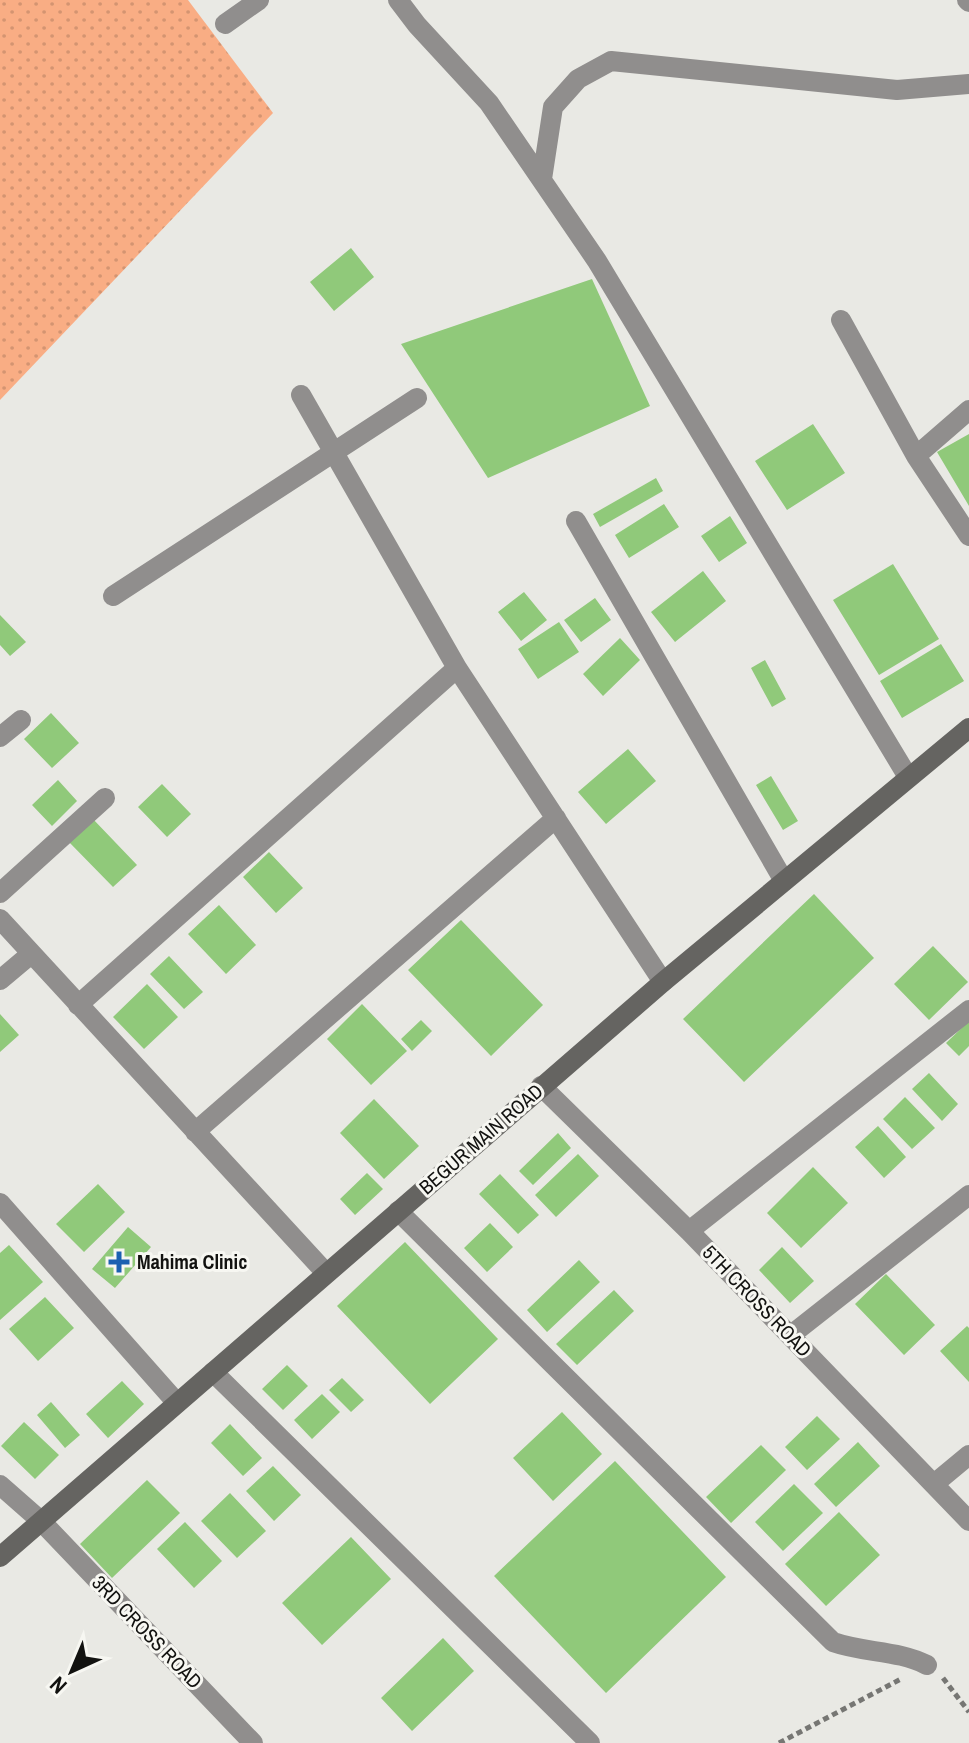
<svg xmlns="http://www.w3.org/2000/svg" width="969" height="1743" font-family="'Archivo Narrow',sans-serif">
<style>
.grass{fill:url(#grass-dots)}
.building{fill:#90c97a}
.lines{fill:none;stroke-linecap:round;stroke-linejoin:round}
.path{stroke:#767673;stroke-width:5;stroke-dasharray:6 4;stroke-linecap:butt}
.street{stroke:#908e8d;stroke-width:20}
.secondary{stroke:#656461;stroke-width:20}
.poi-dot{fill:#1b61b1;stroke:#f7f7f2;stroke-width:3}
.labels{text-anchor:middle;stroke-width:6;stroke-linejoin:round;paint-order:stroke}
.street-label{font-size:20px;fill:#121210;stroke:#f7f7f2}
.poi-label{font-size:20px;font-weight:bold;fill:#121210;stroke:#f7f7f2;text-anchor:start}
</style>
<defs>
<pattern id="grass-dots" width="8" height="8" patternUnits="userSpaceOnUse" patternTransform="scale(2)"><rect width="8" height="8" fill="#f9ad84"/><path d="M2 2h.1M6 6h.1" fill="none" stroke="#d49471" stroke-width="1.8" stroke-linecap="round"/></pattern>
</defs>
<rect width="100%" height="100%" fill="#e9e9e4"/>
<path class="grass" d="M0,0H188L273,113L0,400Z"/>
<path class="building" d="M351,248L374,277L334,311L310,282Z
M592,279L650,406L488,478L401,344Z
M813,424L845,473L787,510L755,461Z
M969,434V506L937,452Z
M656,478L663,491L600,527L593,514Z
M664,504L679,527L629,558L615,535Z
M730,516L747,543L719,562L701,536Z
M893,564L939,639L879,675L833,600Z
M703,571L726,601L675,642L651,612Z
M524,592L547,620L521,641L498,612Z
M595,598L611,620L581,642L564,620Z
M0,615L26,642L10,656L0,645Z
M559,622L579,652L538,679L518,649Z
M620,638L640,660L603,696L583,674Z
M941,644L964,681L902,718L880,681Z
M765,660L786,699L772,707L751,668Z
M51,713L79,743L52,768L24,739Z
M628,749L656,781L606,824L578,792Z
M771,776L798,821L783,830L756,785Z
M58,780L77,801L52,826L32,805Z
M162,784L191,814L167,837L138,807Z
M92,818L137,865L113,887L68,841Z
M269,852L303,888L276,913L243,877Z
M814,894L874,958L744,1082L683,1019Z
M219,905L256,945L226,974L188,934Z
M461,920L543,1005L491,1056L408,970Z
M933,946L968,982L929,1020L894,984Z
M169,956L203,992L184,1009L150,974Z
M147,984L178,1017L144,1049L113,1017Z
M362,1004L407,1051L371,1085L327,1039Z
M0,1014L19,1035L0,1052Z
M421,1020L432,1031L412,1051L401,1039Z
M969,1021V1046L959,1056L946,1043Z
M929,1073L958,1104L942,1121L912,1089Z
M905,1097L935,1128L912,1149L883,1119Z
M374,1099L419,1146L384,1179L340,1133Z
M878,1126L906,1157L884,1178L855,1147Z
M558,1133L571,1148L533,1185L519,1171Z
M578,1154L599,1176L556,1217L535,1195Z
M813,1167L848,1203L801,1248L767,1213Z
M367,1173L383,1189L355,1215L340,1199Z
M500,1174L539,1215L518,1234L479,1194Z
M98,1184L125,1212L84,1252L56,1224Z
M490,1223L513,1247L487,1272L464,1248Z
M128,1227L151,1247L115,1288L92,1269Z
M405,1242L498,1339L430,1404L337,1306Z
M9,1245L43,1282L0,1320V1253Z
M782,1247L814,1281L790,1303L759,1270Z
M579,1260L600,1282L547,1332L527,1310Z
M886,1274L935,1325L904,1355L855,1304Z
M614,1290L634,1311L577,1365L556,1344Z
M45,1297L74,1328L38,1361L9,1329Z
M967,1326L969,1328V1382L940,1351Z
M287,1365L308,1386L283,1410L262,1389Z
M342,1378L364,1400L351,1412L329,1390Z
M122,1381L144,1404L108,1438L86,1414Z
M322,1394L340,1412L312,1439L294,1420Z
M51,1402L80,1435L65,1448L37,1415Z
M562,1412L602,1454L553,1501L513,1458Z
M817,1416L840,1439L807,1470L785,1447Z
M24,1422L59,1455L35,1479L1,1446Z
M230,1424L262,1458L243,1476L211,1443Z
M858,1442L880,1466L836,1507L814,1484Z
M761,1445L786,1470L731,1523L706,1497Z
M615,1461L726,1577L606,1693L494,1576Z
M273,1466L301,1495L274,1521L246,1491Z
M147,1480L180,1513L112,1578L80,1544Z
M794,1484L823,1513L783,1551L755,1522Z
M230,1493L266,1531L237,1558L201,1521Z
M839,1512L880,1555L826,1606L785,1564Z
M185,1522L222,1561L194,1588L157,1549Z
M351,1537L391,1579L322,1645L282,1603Z
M443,1638L474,1671L412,1731L381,1698Z"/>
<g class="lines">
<path class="path" d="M943,1678L969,1712
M779,1743L901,1679"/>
<path class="street" d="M398,0L417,25L489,103L597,261L908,777
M967,0L969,2
M225,24L259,0
M542,179L553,107L578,79L611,61L897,90L969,84
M841,320L916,456L969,536
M301,395L457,668
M916,456L969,410
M576,521L784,881
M113,596L417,398
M0,737L21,720
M0,893L105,798
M0,919L326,1273
M0,980L31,954
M78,1005L457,668L663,982
M541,1086L689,1231L969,1521
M195,1132L556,818
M0,1203L177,1403
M398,1211L833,1642C864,1653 898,1650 927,1665
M689,1231L969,1010
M791,1335L969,1195
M213,1372L590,1743
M934,1484L969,1455
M0,1485L41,1521L253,1743"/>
<path class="secondary" d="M0,1557L663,982L969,728"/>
</g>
<path class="poi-dot" d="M115 1250h8v8h8v8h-8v8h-8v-8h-8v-8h8z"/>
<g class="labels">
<g class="street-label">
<text transform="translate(481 1139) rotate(-41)" y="7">BEGUR MAIN ROAD</text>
<text transform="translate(757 1301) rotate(46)" y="7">5TH CROSS ROAD</text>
<text transform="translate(147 1632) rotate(46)" y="7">3RD CROSS ROAD</text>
</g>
<g class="poi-label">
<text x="137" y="1269">Mahima Clinic</text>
</g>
</g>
<g transform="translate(72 1671) rotate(224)" stroke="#f7f7f2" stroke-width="6" paint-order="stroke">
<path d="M0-6L14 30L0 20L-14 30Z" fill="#121210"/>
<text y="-12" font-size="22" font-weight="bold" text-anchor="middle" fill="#121210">N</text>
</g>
</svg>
